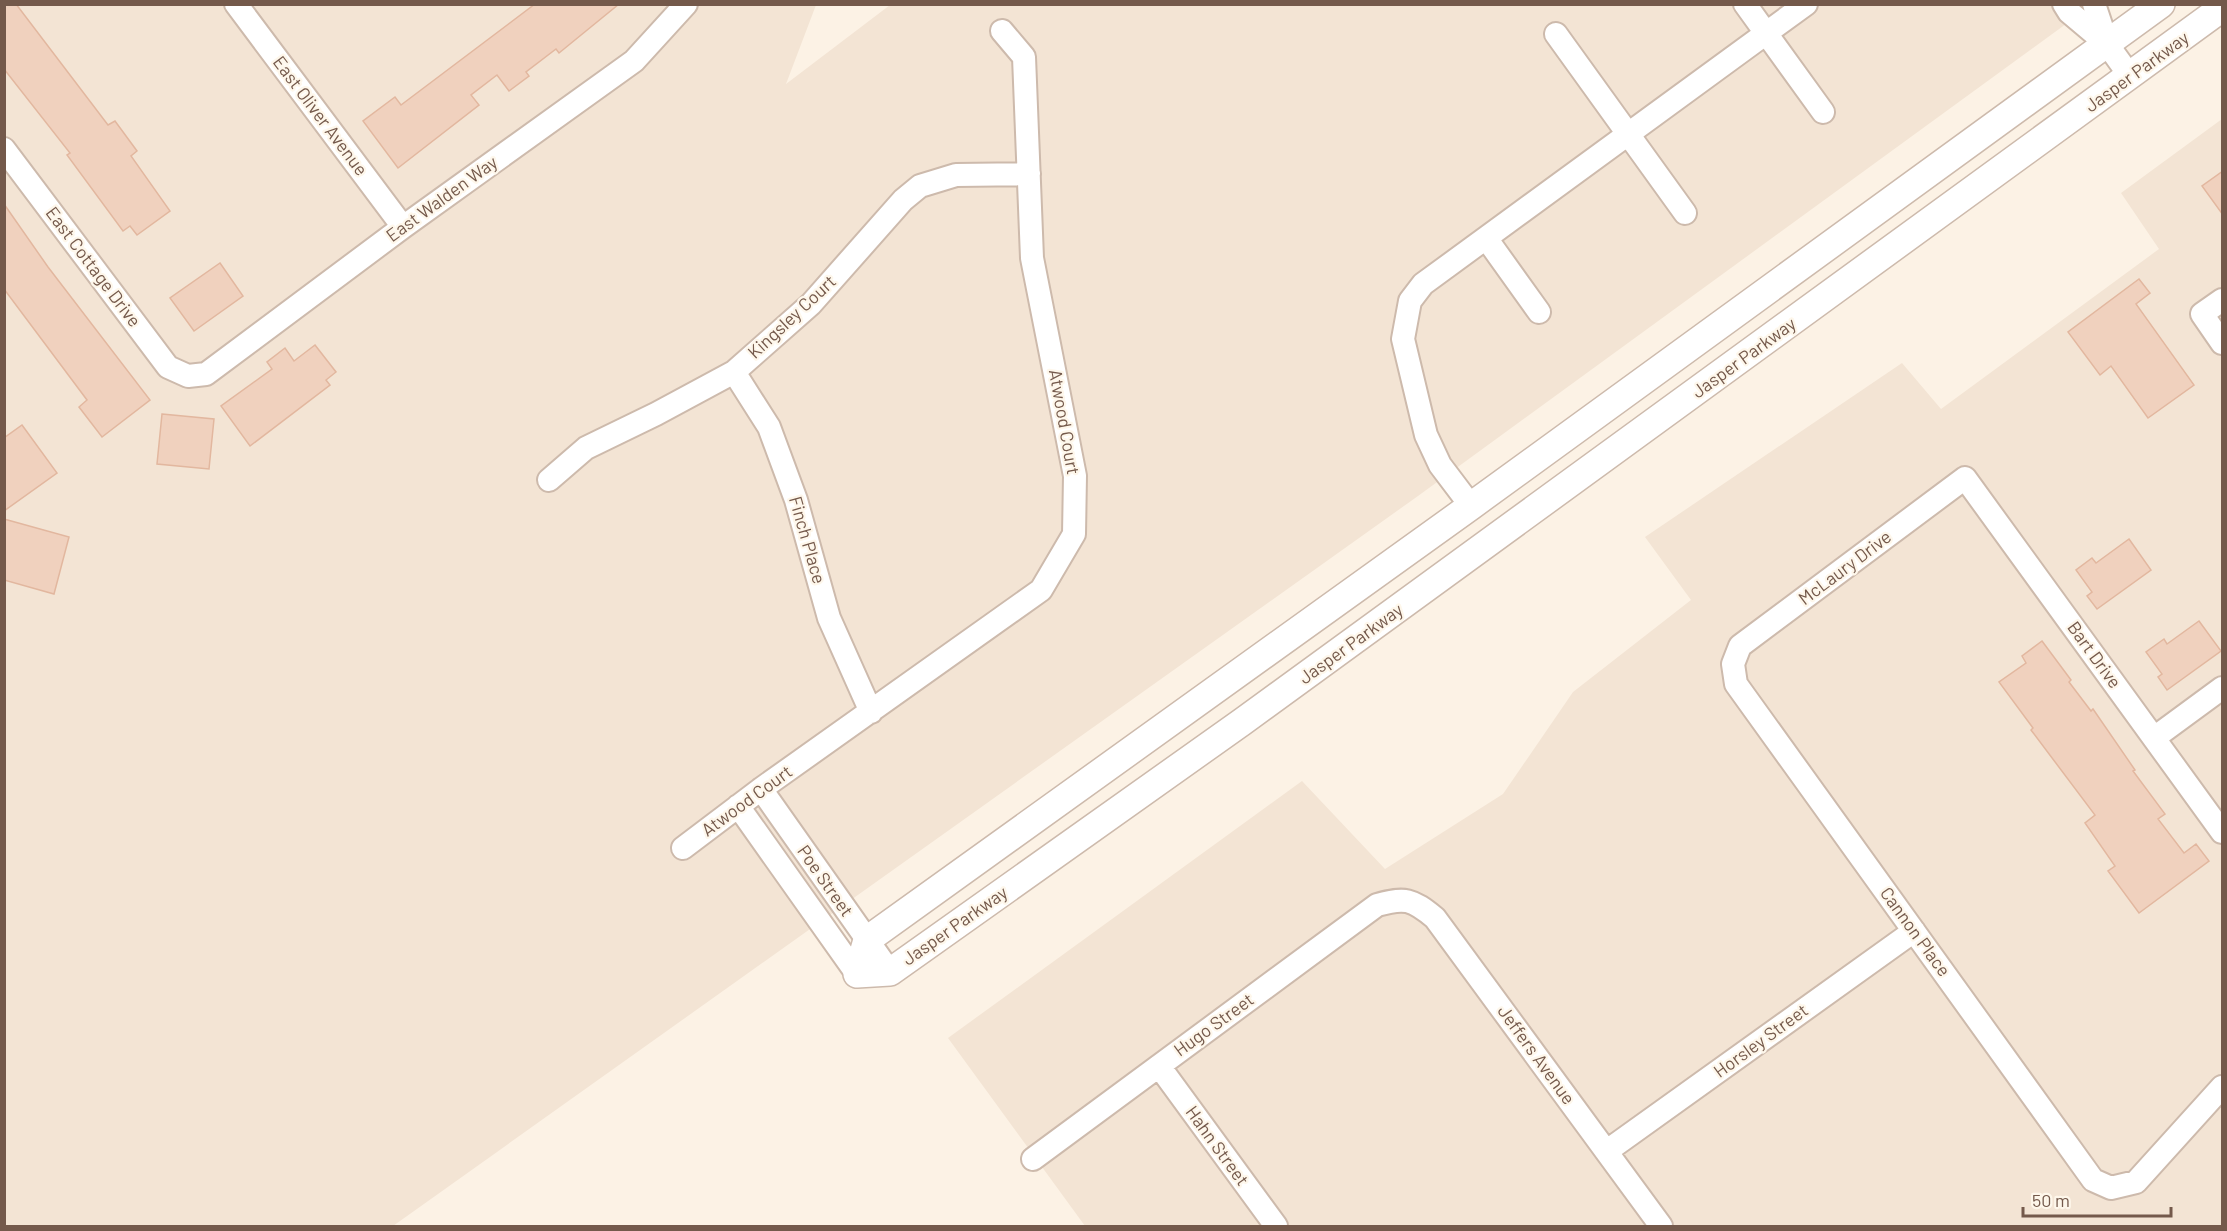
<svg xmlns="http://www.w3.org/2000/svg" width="2227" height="1231" font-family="Barlow,sans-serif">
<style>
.residential{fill:#f3e4d4}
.building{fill:#f0d1be;stroke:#e2b79f;stroke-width:1.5}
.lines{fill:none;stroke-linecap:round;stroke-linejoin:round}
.minor-casing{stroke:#cdbaac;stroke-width:26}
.tertiary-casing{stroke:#cdbaac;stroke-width:30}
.minor{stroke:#fff;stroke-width:22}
.tertiary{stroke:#fff;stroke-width:27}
.labels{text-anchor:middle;stroke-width:4.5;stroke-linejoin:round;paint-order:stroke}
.street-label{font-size:18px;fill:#74594b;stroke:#fef7eb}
</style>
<rect width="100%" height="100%" fill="#fcf2e5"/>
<path class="residential" d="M5,5H816L786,84L890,5H2092L1418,496L393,1226H5Z
M2222,119V1226H1085L948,1038L1302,781L1385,869L1503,794L1573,692L1691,600L1645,537L1902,363L1941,409L2159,249L2121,193Z"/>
<path class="building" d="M4,4H16L108,125L115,121L137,151L131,156L170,211L137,235L130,226L123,231L67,155L70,153L4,69Z
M535,4H619L559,53L556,49L526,72L529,76L509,91L497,75L471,95L479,105L398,168L363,121L395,97L401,105Z
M2223,171V215L2202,186Z
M4,204L48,267L150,400L102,437L79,407L87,400L4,289Z
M220,263L243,296L194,331L170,298Z
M2139,279L2150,293L2136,304L2194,385L2148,418L2111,366L2100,375L2068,332Z
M315,345L336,372L326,380L330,385L250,446L221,406L272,369L267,362L285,348L294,361Z
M162,414L214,419L209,469L157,464Z
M22,425L57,473L4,511V438Z
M4,519L69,537L54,594L4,580Z
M2129,539L2151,570L2097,609L2087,596L2092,592L2076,570L2092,558L2096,563Z
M2199,621L2221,651L2167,690L2158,677L2162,674L2146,652L2164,639L2167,644Z
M2042,641L2071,680L2069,682L2091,711L2093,709L2135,770L2133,771L2165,814L2158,819L2184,853L2196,844L2209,861L2139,913L2108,871L2115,866L2085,823L2095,815L2031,730L2033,728L1999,682L2026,663L2022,656Z"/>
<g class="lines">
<g class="minor-casing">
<path id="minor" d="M236,4L403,227
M1745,4L1823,112
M2064,4L2069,12L2107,44L2130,76
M2094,4L2107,43
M1556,34L1685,213
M4,149L168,367L188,376L206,374L403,227L634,61L686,4
M1486,238L1539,312
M2222,300L2202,314L2222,343
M734,372L769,427L796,500L829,618L871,712
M549,480L586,448L656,414L734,372L811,304L903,200L920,186L956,175L1029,174
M1471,506L1440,465L1426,435L1403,339L1410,301L1423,284L1806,4
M2154,738L2222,688
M761,789L890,972
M738,806L857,974
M2222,832L1965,478L1740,646L1733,664L1736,684L2093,1180L2111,1188L2136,1182L2222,1087
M683,848L761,789L1041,590L1074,534L1075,476L1032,258L1024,57L1002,31
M1159,1066L1276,1226
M1607,1151L1914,931
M1033,1159L1377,905C1405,897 1412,899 1435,918L1661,1226"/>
</g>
<g class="tertiary-casing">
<path id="tertiary" d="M2161,4L1471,506L867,940L857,974L890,972L1242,722L2222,8"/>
</g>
<use href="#minor" class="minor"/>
<use href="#tertiary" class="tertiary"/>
</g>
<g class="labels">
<g class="street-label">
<text transform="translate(2137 72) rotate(-36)" y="6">Jasper Parkway</text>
<text transform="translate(320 116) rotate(53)" y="6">East Oliver Avenue</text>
<text transform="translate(442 199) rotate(-36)" y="6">East Walden Way</text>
<text transform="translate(93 267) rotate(53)" y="6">East Cottage Drive</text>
<text transform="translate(792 317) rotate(-43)" y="6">Kingsley Court</text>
<text transform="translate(1744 358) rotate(-36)" y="6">Jasper Parkway</text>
<text transform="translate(1064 422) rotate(80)" y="6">Atwood Court</text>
<text transform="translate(807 540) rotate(74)" y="6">Finch Place</text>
<text transform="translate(1845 568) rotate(-37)" y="6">McLaury Drive</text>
<text transform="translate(1351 644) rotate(-36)" y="6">Jasper Parkway</text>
<text transform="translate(2094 655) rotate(54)" y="6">Bart Drive</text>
<text transform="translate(747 801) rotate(-36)" y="6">Atwood Court</text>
<text transform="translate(825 881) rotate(55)" y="6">Poe Street</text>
<text transform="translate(955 926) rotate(-35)" y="6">Jasper Parkway</text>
<text transform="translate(1915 932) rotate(54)" y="6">Cannon Place</text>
<text transform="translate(1214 1025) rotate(-36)" y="6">Hugo Street</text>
<text transform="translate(1761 1041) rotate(-36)" y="6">Horsley Street</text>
<text transform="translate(1536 1055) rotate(54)" y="6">Jeffers Avenue</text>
<text transform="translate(1217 1146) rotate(54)" y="6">Hahn Street</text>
</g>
</g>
<rect width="2227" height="1231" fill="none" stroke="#74594b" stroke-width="12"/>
<path d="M2023 1207v9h148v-9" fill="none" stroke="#74594b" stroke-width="3"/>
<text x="2032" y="1207" font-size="18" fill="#74594b" stroke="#fef7eb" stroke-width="4.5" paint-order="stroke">50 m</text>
</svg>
